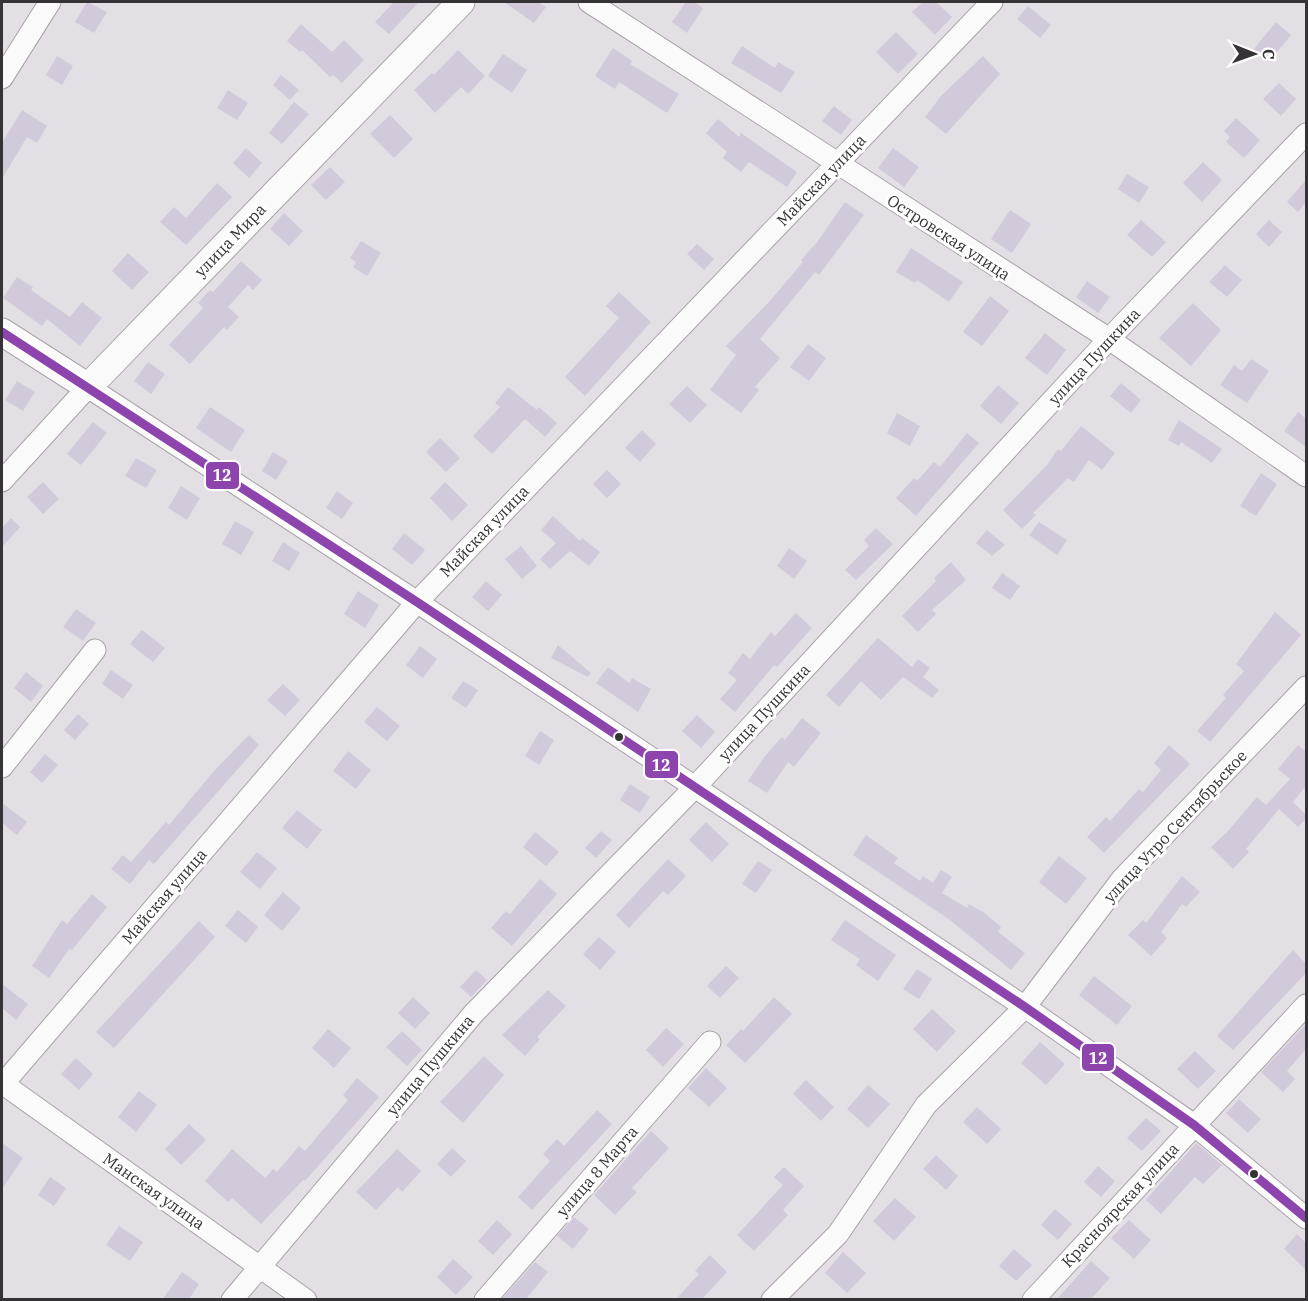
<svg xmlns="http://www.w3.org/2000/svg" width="1308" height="1301" font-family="'IBM Plex Serif',serif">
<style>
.building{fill:#d2c9db}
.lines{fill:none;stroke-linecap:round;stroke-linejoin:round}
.minor-casing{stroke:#a7a4a7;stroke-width:23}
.major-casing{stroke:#a7a4a7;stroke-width:29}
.minor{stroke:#fbfafb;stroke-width:21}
.major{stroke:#fbfafb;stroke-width:27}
.bus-1-casing{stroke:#fff;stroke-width:14}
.bus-1{stroke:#8e44ad;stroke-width:9}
.bus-dot{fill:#353335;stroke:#fff;stroke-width:2}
.labels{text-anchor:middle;stroke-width:6;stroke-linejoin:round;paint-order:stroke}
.street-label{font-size:16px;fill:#353335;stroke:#fff}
.line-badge{stroke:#fff;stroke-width:2}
.badge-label{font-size:16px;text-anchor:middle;font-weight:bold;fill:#fff}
</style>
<rect width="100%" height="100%" fill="#e4dfe4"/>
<path class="building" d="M87,2L107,12L94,33L75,22Z
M394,2H419L389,34L375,22Z
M504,2H538L546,7L534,23Z
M686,2H694L703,8L687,33L672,22Z
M923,2H936L952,17L935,35L912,12Z
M1028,6L1051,25L1040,38L1017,19Z
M1276,22L1291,35L1269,62L1253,50Z
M301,24L332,52L344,40L364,60L342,83L333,75L330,77L302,50L300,52L287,41Z
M896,32L918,54L898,74L876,52Z
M742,46L775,68L778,62L795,72L781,93L731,63Z
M613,48L632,61L630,64L679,94L667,113L619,82L615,89L595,76Z
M458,50L485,76L468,94L461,87L435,113L414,90L432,73L434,75Z
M503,54L527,70L512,93L488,76Z
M57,56L73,66L62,85L46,75Z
M983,56L1000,74L946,134L925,117L941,96Z
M281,75L299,90L290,100L273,85Z
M1279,83L1296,99L1281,116L1263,99Z
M228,90L248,103L237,120L217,108Z
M294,102L309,114L282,144L269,133Z
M834,106L852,120L841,135L822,121Z
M22,110L47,126L37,143L27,137L2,179V143Z
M390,115L413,139L394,158L370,134Z
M1236,118L1260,140L1244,158L1226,142L1230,137L1224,131Z
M718,119L739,137L741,133L797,172L787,187L749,162L741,172L723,158L727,152L706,133Z
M246,148L262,163L249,178L233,163Z
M893,148L919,167L904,187L878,168Z
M1203,162L1222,180L1202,202L1183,183Z
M330,167L345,182L326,200L311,185Z
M1127,174L1149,187L1139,203L1118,189Z
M1306,180V202L1298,212L1287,202Z
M217,183L232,197L186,245L160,222L174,207L186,218Z
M845,202L864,215L819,275L815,272L760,339L780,358L755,387L759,390L741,413L710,390L736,355L726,346L768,303L803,262L801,260L818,241Z
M1010,210L1031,224L1012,253L991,239Z
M284,213L303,231L289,246L270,229Z
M1141,220L1166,242L1152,257L1127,235Z
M1269,220L1282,232L1269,247L1256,234Z
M361,241L381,253L367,276L353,267L356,262L350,258Z
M697,244L714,259L704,270L687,254Z
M911,248L963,282L949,302L917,280L915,283L896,272Z
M128,253L149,272L132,290L112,271Z
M241,261L262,280L253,290L248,285L228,307L239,317L227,330L224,327L190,364L169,345L203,308L198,303L210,290L213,292Z
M1225,265L1242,280L1227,297L1209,282Z
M17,277L33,287L31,290L70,317L82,302L102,318L80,346L47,319L42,326L3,298Z
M1087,281L1110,297L1098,313L1076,297Z
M619,292L651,322L585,396L565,377L619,318L606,306Z
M990,296L1009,311L982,346L963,332Z
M1193,303L1221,330L1191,366L1159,338Z
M1045,333L1066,350L1047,375L1025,358Z
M808,344L826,358L809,381L790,367Z
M1251,359L1269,371L1247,403L1220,385L1234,365L1242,371Z
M148,362L165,374L151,394L134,381Z
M17,381L35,392L23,411L5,400Z
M1121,383L1141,400L1131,413L1110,396Z
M998,385L1019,403L1001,424L980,406Z
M687,386L707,405L690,423L669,404Z
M508,387L537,410L539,407L557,423L545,437L525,419L492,454L473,436L500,407L495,403Z
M210,407L245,430L231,452L196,428Z
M1298,412L1306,419V447L1284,431Z
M897,413L920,426L910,446L887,433Z
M1179,420L1222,449L1212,463L1181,442L1179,446L1168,440Z
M93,422L107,433L81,465L67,454Z
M1081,426L1115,453L1102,470L1089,460L1074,482L1068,478L1033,513L1036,515L1022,529L1003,510L1047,465L1058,449L1061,451Z
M642,430L656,444L640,462L625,448Z
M967,433L979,443L916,516L896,498L914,478L917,481L934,462L940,467Z
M440,438L460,458L446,472L426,452Z
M273,452L288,461L276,480L262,471Z
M136,458L157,470L146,488L125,476Z
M607,470L621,484L607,498L593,484Z
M1261,473L1277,484L1256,516L1240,506Z
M43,482L59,499L43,514L27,497Z
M445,482L468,505L452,521L430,498Z
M181,486L200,498L187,520L168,508Z
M337,491L353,503L342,519L326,508Z
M553,516L580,541L582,538L600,552L589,566L570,551L550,569L540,559L556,543L541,530Z
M11,518L20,527L2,547V528Z
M235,521L254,532L241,555L222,544Z
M1039,522L1067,540L1057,555L1029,535Z
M876,528L893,544L856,580L845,570L869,546L864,540Z
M987,530L1005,545L992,556L976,543Z
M404,533L425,550L412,565L392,549Z
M283,542L300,553L289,571L272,561Z
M521,546L537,566L522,579L505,559Z
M789,548L807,561L794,579L777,566Z
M951,562L966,580L932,610L936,614L918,632L902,616L936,581L934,578Z
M1002,573L1020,586L1010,600L992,588Z
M486,581L502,595L488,611L472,597Z
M358,591L379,605L365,628L344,614Z
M76,609L96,623L83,641L63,627Z
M1275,612L1301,635L1210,742L1197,731L1226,698L1223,695L1244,671L1236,664Z
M796,613L812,628L777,667L774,665L735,712L720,699L737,680L728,673L743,653L750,659L771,632L775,636Z
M142,630L165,648L153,662L130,644Z
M878,638L912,667L918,659L930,668L923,677L939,690L932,698L903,677L881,700L861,681L839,707L826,695Z
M558,645L591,673L588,677L551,658Z
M420,646L437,659L423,678L406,665Z
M608,667L629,683L632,678L651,689L638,712L596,683Z
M111,670L133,685L123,699L102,684Z
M26,672L43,686L31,702L14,688Z
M463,681L478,690L466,708L451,698Z
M283,684L300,700L285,716L267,700Z
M377,707L400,726L387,741L364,722Z
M78,714L89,724L75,740L64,730Z
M697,715L715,732L701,748L682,731Z
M802,718L821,733L794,767L788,762L767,793L748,781L764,757L782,737L785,740Z
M540,731L554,740L539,765L525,756Z
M249,735L259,745L154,864L149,860L130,884L111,869L123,855L131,862L166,822L169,825L213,772Z
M1169,745L1190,764L1104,853L1087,837L1106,817L1110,821L1139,789L1143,792L1161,770L1154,763Z
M1298,745L1306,752V786L1293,802L1306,815V819L1298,827L1279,809L1246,849L1249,852L1233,869L1211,847L1228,831L1257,797L1266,805L1290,779L1278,769Z
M348,751L371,770L356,789L333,771Z
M45,754L58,765L42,783L30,772Z
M630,784L650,797L640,813L620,800Z
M2,803L27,822L17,835L2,823Z
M297,810L322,830L307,849L282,828Z
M706,822L729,844L712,862L689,840Z
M601,831L612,840L596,858L585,848Z
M535,832L559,852L546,866L523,847Z
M866,835L898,858L894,863L920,881L923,876L933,883L941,870L952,877L942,893L967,908L969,904L986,914L1001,927L998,932L1025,953L1011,970L950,920L853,855Z
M257,852L277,868L260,889L240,872Z
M1059,856L1087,878L1066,904L1039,882Z
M668,859L686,876L668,895L663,891L629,928L616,915Z
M758,861L772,870L756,893L742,884Z
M1182,876L1200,892L1186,907L1182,904L1161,932L1167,938L1151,956L1128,935L1143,920L1146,923Z
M540,879L557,894L512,946L491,928L506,911L510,914Z
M283,892L301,908L282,931L264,915Z
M92,894L107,907L72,950L70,948L49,978L32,966L62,920L67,924Z
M238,910L258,927L246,943L225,926Z
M845,920L896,955L878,981L856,965L860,959L831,940Z
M199,921L215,937L114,1048L96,1032Z
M599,937L616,952L600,970L583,954Z
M1293,950L1306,964V973L1233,1050L1217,1036Z
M726,966L739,978L720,998L707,986Z
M917,969L932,979L919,999L903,989Z
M476,970L487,980L471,997L460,987Z
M1094,976L1132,1006L1117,1025L1079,995Z
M2,984L28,1004L16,1020L2,1008Z
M548,990L566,1006L537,1037L540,1039L525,1056L502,1035Z
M413,997L430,1013L415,1029L398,1013Z
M774,997L792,1014L745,1063L726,1045L741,1029L743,1031Z
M932,1009L956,1031L937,1052L913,1029Z
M1306,1024V1049L1287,1071L1295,1079L1283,1092L1261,1072Z
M666,1028L684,1044L663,1067L646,1050Z
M328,1029L351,1048L334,1068L312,1048Z
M402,1031L422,1050L407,1066L386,1047Z
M1040,1042L1065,1064L1046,1085L1021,1063Z
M1195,1051L1216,1071L1198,1089L1177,1069Z
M484,1056L504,1075L463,1123L440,1102Z
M76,1058L93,1074L79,1090L61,1074Z
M706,1068L727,1088L709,1107L688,1088Z
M357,1078L379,1097L305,1181L303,1180L261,1224L232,1198L228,1202L205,1181L232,1149L265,1178L273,1169L277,1172L299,1146L305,1151L348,1100L343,1095Z
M806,1080L834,1107L821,1121L793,1094Z
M868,1085L890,1104L868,1128L847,1109Z
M139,1091L157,1105L136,1132L118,1117Z
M1239,1099L1261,1119L1248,1133L1226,1113Z
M977,1107L1001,1129L987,1144L963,1122Z
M597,1110L612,1124L532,1210L518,1197L550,1161L543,1154L557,1139L564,1146Z
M1146,1118L1161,1131L1142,1151L1127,1138Z
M189,1124L206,1140L181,1165L165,1149Z
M651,1131L669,1148L632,1188L637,1192L615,1215L594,1195Z
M2,1143L23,1158L2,1189Z
M1196,1143L1222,1165L1203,1184L1195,1177L1161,1214L1146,1200Z
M452,1148L466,1161L451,1177L437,1164Z
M397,1149L421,1171L402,1192L398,1187L376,1210L356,1192Z
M936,1155L958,1176L946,1190L923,1169Z
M1098,1166L1115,1181L1101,1197L1084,1182Z
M784,1167L804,1186L783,1210L788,1215L754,1251L737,1235L783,1185L774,1177Z
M50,1177L66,1188L54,1206L38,1195Z
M895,1198L916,1217L894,1241L873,1221Z
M1055,1209L1072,1224L1058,1240L1041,1225Z
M574,1217L589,1229L573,1249L557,1236Z
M497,1220L512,1234L493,1255L478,1241Z
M1129,1220L1151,1240L1134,1259L1111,1238Z
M119,1226L143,1242L130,1261L106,1245Z
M1297,1234L1306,1243V1270L1284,1249Z
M1014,1249L1032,1265L1016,1281L999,1266Z
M843,1252L866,1273L847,1293L825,1273Z
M710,1255L727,1272L702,1299H676L699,1274L695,1271Z
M453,1259L473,1277L456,1295L437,1277Z
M1091,1261L1110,1278L1091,1299H1057Z
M535,1262L548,1272L526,1299H502Z
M182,1272L199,1284L189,1299H163Z"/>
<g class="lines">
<g class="minor-casing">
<path id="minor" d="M589,2L1109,339L1306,476
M2,78L50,2
M2,481L88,387L417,602L1025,1007L1194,1125L1306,1218
M2,767L95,650
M2,1083L306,1300
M3,1084L417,602L992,2
M232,1300L474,1013L695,787L1109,339L1306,134
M485,1300L710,1042
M772,1300L838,1234L926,1105L1025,1007L1122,879L1306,687
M1033,1300L1306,1005"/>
</g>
<g class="major-casing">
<path id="major" d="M2,332L88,387L461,2"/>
</g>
<use href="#minor" class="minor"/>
<use href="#major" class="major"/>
<g class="bus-1-casing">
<path id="bus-1" d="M2,332L417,602L1025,1007L1194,1125L1306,1218"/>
</g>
<use href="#bus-1" class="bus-1"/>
</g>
<g class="bus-dot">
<circle cx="619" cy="737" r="5"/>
<circle cx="1254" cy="1174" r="5"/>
</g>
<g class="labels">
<g class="street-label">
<text transform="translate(821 180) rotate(-46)" y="6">Майская улица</text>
<text transform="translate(949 237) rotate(33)" y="6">Островская улица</text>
<text transform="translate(230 240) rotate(-46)" y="6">улица Мира</text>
<text transform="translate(1094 356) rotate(-47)" y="6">улица Пушкина</text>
<text transform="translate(484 531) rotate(-46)" y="6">Майская улица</text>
<text transform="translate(764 712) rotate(-47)" y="6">улица Пушкина</text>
<text transform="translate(1175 826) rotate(-47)" y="6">улица Утро Сентябрьское</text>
<text transform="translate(164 896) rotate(-49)" y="6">Майская улица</text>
<text transform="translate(430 1065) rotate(-50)" y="6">улица Пушкина</text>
<text transform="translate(597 1171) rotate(-49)" y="6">улица 8 Марта</text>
<text transform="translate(154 1191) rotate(35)" y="6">Манская улица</text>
<text transform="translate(1120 1205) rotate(-47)" y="6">Красноярская улица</text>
</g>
</g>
<g class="line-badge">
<rect x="205" y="461" width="35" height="29" rx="6" fill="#8e44ad"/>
<rect x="644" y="750" width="35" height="29" rx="6" fill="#8e44ad"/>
<rect x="1081" y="1043" width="34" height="29" rx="6" fill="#8e44ad"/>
</g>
<g class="badge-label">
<text x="222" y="481">12</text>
<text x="661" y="771">12</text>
<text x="1098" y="1064">12</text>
</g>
<rect width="1308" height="1301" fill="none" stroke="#353335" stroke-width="6"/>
<g transform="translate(1254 54) rotate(91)" stroke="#ffffff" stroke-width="4.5" paint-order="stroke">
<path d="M0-4.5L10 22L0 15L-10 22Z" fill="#353335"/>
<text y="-9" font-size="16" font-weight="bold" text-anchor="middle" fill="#353335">С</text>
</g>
</svg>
